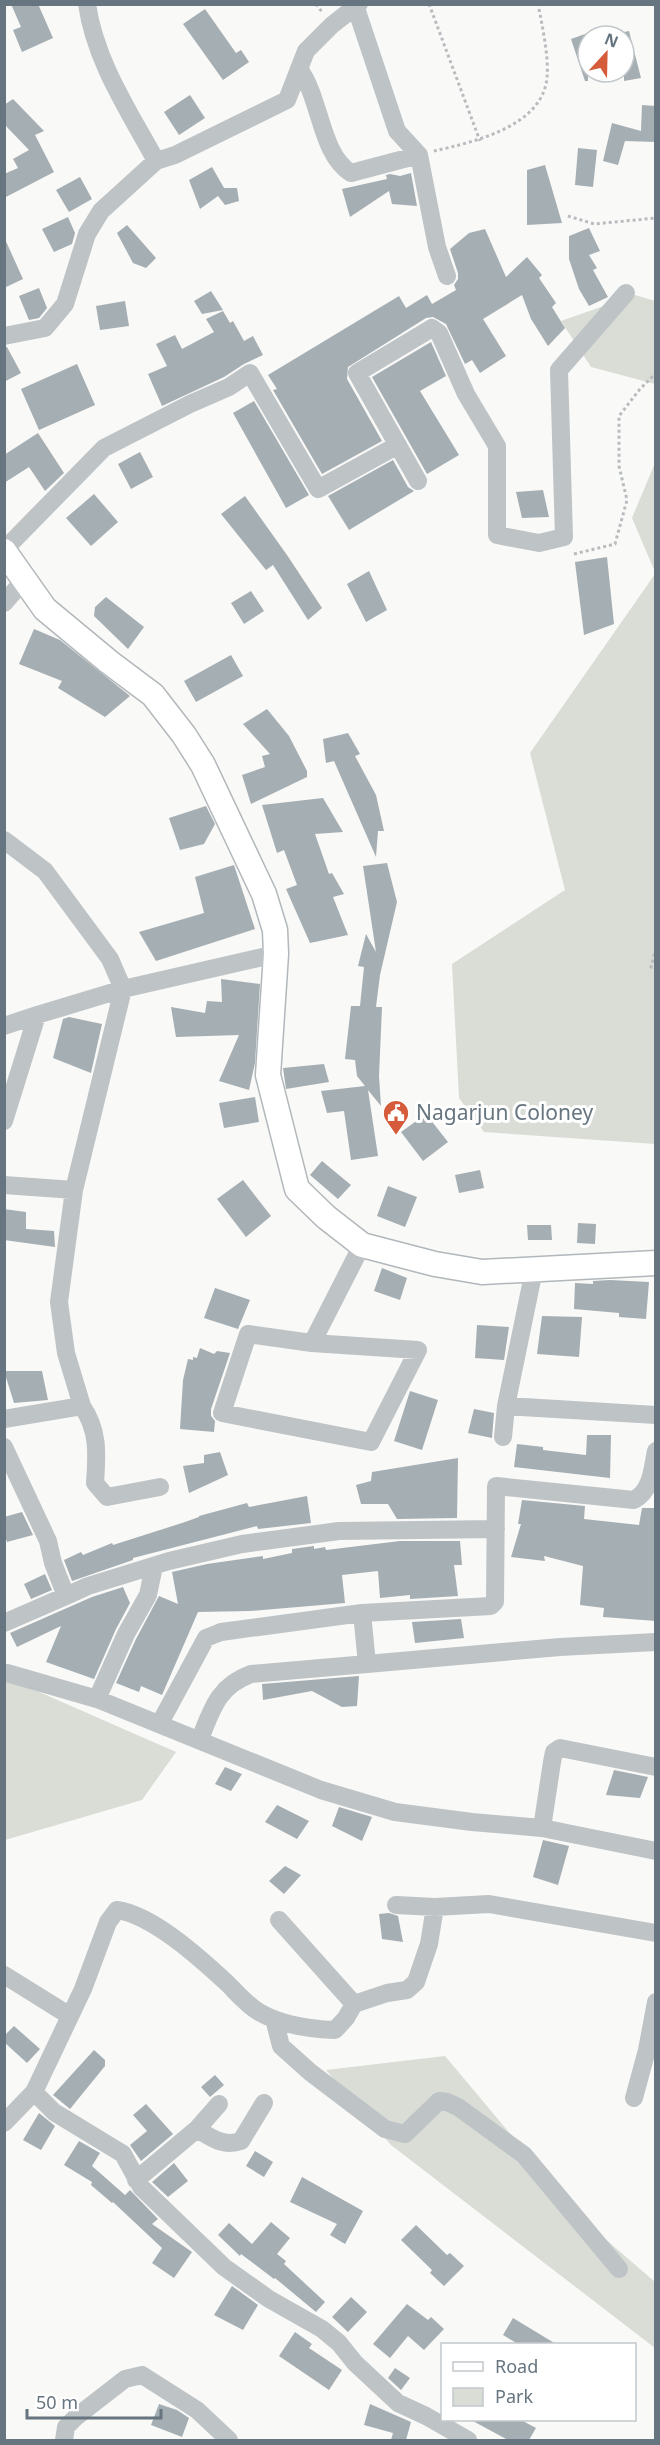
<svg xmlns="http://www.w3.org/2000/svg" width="660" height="2445" font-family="'Noto Sans',sans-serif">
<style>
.green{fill:#d9ddd6}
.building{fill:#a5aeb3}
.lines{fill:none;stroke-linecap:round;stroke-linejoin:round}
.major-casing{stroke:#b2b7bb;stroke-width:27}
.path{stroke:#b9bcbf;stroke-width:3;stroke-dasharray:3 3;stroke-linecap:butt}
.minor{stroke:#bec3c6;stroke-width:18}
.major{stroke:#fff;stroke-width:24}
.labels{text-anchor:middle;stroke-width:6;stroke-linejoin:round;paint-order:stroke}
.poi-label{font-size:21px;fill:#66757f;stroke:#fff;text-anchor:start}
</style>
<rect width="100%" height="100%" fill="#f9f9f7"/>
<path class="green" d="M635,295L655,301V384L591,367L561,321Z
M655,463H656L655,572L632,518Z
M655,574V1144L484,1132L459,1098L452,964L565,890L530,753Z
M5,1677L176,1752L142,1800L5,1840Z
M445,2056L581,2218L655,2282V2348L391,2145L326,2070Z"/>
<path class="building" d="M11,4H38L53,38L22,52L13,30L21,27Z
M205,9L236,53L241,50L249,62L223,80L183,24Z
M629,31L641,78L624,81V32Z
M588,33V81H585L571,39Z
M190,95L205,118L179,135L164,112Z
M13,99L44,131L35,135L54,172L4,198V174L18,168L13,159L29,150L4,124V105Z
M642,105L656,106V142L625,141L618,165L603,161L612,123L641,131Z
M578,148L597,150L593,187L575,185Z
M545,165L562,223L527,225V170Z
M212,167L224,188H237L239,201L225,205L218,196L200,209L189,180Z
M411,173L417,206L392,204L389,191L350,217L342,189L387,179L386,175L390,174L400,176Z
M80,177L92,199L69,212L56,190Z
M68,217L75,233L72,244L54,252L42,229Z
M127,225L156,258L146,268L133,263L117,233Z
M589,228L600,251L589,255L597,268L593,270L608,297L589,306L579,289L569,259V236Z
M485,229L506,277L527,257L542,275L539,278L556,303L552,307L565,328L548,346L531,319L522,295L483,319L506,356L480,373L472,360L465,364L446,324L433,317L426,318L348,367L347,379L382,441L322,474L273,390L277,389L268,375L399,296L406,308L427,295L432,304L456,290L454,285L458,279V273L450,249L469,233Z
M4,237L23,279L4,288Z
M39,288L47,308L39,318L29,320L19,296Z
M211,291L223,310L202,314L194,301Z
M125,301L129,326L100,330L96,306Z
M223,311L230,323L233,321L244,341L253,336L263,355L244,364L224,377L162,406L148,374L167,366L156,344L175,335L182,349L214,332L206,319Z
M431,342L446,376L420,391L459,455L427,474L372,377Z
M4,347H7L21,373L4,382Z
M77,364L95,405L39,430L21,389Z
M254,401L309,495L286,508L233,413Z
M38,433L64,473L45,491L29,467L4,483V455Z
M140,452L153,477L131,489L118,464Z
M393,460L408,487L414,491L349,530L328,496Z
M543,490L549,517L522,518L516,492Z
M94,494L118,522L91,546L66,518Z
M245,496L287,555L322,608L308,620L273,565L266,570L221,514Z
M607,557L614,624L584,635L575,562Z
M369,571L387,610L366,622L347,584Z
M251,591L264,611L244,624L231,603Z
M106,597L144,627L128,649L94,616L95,607Z
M34,629L60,640L130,696L105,717L58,688L62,681L19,664Z
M231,655L243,676L196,702L184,681Z
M267,709L289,736L307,771V777L251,804L242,775L265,767L262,756L270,754L243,724Z
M348,733L360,754L355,756L376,795L384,831H378L376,857L334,761L326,763L323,739Z
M323,798L343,832L315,834L329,874L332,873L344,894L333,897L348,935L310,943L286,889L297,885L284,850L277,853L262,805Z
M206,806L215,824L204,844L180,850L169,818Z
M387,863L397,902L380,975L376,1007H382L379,1076L381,1106L368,1090L378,1156L351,1160L344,1111L327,1113L321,1091L365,1086L357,1076L355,1060L345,1059L351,1006H360L364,967L358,966L366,934L376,952L363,866Z
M234,865L255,929L156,961L139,932L204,913L195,877Z
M221,979L260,984L255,1063L249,1090L219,1081L239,1035L176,1037L171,1007L205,1013L207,1001L222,1002Z
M69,1017L102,1024L91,1073L53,1058L63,1019Z
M324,1064L329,1082L286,1089L283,1068Z
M255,1097L259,1122L224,1128L219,1103Z
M426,1114L448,1142L423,1161L401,1132Z
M322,1161L351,1185L338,1199L310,1175Z
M480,1170L484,1188L459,1193L455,1175Z
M243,1180L271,1216L246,1237L217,1199Z
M388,1186L417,1197L405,1227L377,1216Z
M4,1209L26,1212V1229L54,1231L55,1247L4,1240Z
M578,1223L596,1224L595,1244L577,1243Z
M527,1225H551L552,1240H528Z
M382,1268L407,1278L400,1300L374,1291Z
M610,1280L649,1282L646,1319L619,1317V1313L574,1309L575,1283L593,1284V1281Z
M215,1288L250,1300L238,1329L204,1318Z
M542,1316L582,1317L579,1357L537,1354Z
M477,1325L509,1327L504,1360L475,1358Z
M200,1348L214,1354L217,1351L230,1353L211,1409V1416L215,1421L214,1432L180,1429L183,1380L188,1359L193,1360V1357L197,1358Z
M4,1371H42L48,1400L14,1403Z
M410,1391L438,1400L422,1450L394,1441Z
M474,1409L494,1413L492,1438L468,1433Z
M587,1435H611L610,1478L514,1467L517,1444L543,1447V1450L586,1455Z
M220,1452L228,1475L189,1493L183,1466L204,1463V1455Z
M458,1458L457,1518L397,1519L388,1504H361L356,1485L371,1481L372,1472Z
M307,1496L311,1523L258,1529L257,1526L133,1558V1560L72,1581L64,1560L81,1552L83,1555L112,1543L113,1545L182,1523L199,1517V1516L247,1503L249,1507Z
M522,1500L585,1506L584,1519L639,1525L642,1508H656V1621L603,1617L604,1608L580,1605L583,1566L544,1556L545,1561L511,1557L521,1524H518Z
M22,1512L33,1535L7,1542L4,1533V1517Z
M400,1541H460L462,1565H454L458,1596L410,1599V1595L380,1598L378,1571L342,1575L345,1603L250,1611L198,1612L162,1695L141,1686L139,1692L116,1683L136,1639L159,1596L178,1604L172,1572L207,1564L263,1556V1559L292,1553V1549L314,1546V1549L325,1547L326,1550Z
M45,1574L52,1590L31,1599L24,1584Z
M123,1587L130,1603L116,1629L94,1679L46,1662L61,1626L17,1647L10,1633L92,1597Z
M461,1619L464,1638L415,1643L412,1622Z
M359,1676L357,1706L342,1707L312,1691L263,1700L262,1684Z
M225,1767L242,1774L231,1791L215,1784Z
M614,1770L648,1777L640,1798L606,1795Z
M277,1805L309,1821L297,1839L265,1822Z
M339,1807L372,1817L362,1841L332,1826Z
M543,1840L569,1846L558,1885L533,1877Z
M285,1866L301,1875L284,1894L269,1881Z
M389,1913L398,1916L403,1942L382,1939L379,1914Z
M14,2026L40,2049L27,2063L4,2042V2036Z
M94,2050L105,2060V2066L70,2109L53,2095Z
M215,2075L224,2085L210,2097L201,2087Z
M146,2104L173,2134L141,2161L130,2145L147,2131L133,2115Z
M39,2113L55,2126L41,2150L23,2140Z
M79,2141L100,2153L92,2166L125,2195L130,2190L158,2219L152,2224L192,2252L174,2278L152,2263L162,2248L113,2202L112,2203L91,2185L92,2182L64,2165Z
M255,2151L273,2162L264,2177L246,2166Z
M174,2163L188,2181L168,2197L152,2182Z
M302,2177L363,2211L345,2244L330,2235L337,2224L290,2202Z
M271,2222L290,2238L277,2254L286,2261L284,2264L325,2302L316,2312L275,2278L274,2279L241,2254L240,2256L218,2235L229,2223L252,2244Z
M416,2225L447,2255L450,2253L464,2266L444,2286L430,2273L432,2270L401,2240Z
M232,2286L258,2305L243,2330L214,2315Z
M351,2297L367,2312L348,2332L332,2317Z
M407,2304L428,2320L431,2317L444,2329L424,2350L408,2336L390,2358L373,2344Z
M513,2318L556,2344H518L503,2335Z
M295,2332L312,2344L309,2348L342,2370L329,2390L279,2356Z
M395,2368L410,2378L401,2390L388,2378Z
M159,2404L177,2410L189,2418L182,2437L151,2425Z
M370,2404L411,2422L406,2440H391L393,2433L364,2425Z
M471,2420H521L536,2428L529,2440H508Z"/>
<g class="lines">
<g class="major-casing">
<path id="major" d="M4,551L45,609L109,662L153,695L184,735L203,765L264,894L275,930L276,954L268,1075L297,1189L326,1217L362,1245L435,1264L482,1272L656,1263"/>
</g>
<path class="path" d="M316,4L322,12
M429,4L480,141
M434,151C473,142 542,127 547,78C549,56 542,25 538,4
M568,216L594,224L656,218
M574,554L615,544L627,500L619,466V416L640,389L656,373
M656,948L651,967L656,968"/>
<path class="minor" d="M87,4C95,61 129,111 156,161
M356,8L397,131L419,155L437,247L447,276
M299,69C321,98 320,154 351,173L419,155
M4,336L45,328L65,304L87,234L101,211L156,161L175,155L287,100L306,51L332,25L359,4
M418,481L357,373L432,328L439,333L466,394L497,446V535L539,543L564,537L559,370L626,293
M4,550L104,448L190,404L229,387L250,373L318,489L398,445
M4,603L24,580
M4,840L45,871L110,959L123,989L74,1190
M37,1015L123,989L276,954
M4,1026L37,1015L4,1121
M4,1185L74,1190L59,1302L66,1353L82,1406L4,1419
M312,1343L418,1350L371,1442L222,1413L248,1334L312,1343L362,1245
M82,1406C99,1431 97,1454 95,1483L107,1497L160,1487
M506,1406L656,1415
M503,1437L506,1406L534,1270
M4,1447L48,1541L53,1563L66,1596L88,1586L169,1561L242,1544L339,1531L496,1529
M362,1613L491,1606L495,1602L496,1486L634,1500C652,1490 652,1469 656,1451
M4,1623L66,1596
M7,1673L97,1699L321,1790L395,1812L472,1822L542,1828
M97,1699L126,1634L148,1595L154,1566
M160,1723L206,1638L221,1632L362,1613L367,1664L560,1647L656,1642
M200,1739C212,1709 218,1686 251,1674L367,1664
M656,1767L560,1748L554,1752L552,1762L542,1828L656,1851
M396,1905L435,1907L489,1904L656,1933
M279,1920L354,2004
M4,1975L70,2016
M274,2019L281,2046L310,2072L385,2129L405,2134L439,2101L447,2102L458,2107L524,2155L619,2269
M34,2092L83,1989L108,1922L117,1910C153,1915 201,1959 228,1984C237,1993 247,2005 259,2012C281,2025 309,2029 335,2030L346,2018L354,2004L387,1993L407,1990L416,1982L429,1944L435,1907
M634,2098L647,2050L656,2002
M4,2123L34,2092L54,2112L123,2154L141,2187L224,2267L269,2299L322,2329L339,2343L355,2363L398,2403L426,2416L468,2440
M197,2129C212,2138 223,2147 241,2141L264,2103
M136,2180L197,2129L219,2104
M64,2440L66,2427L76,2417L125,2379L142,2375L197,2410L229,2440"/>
<use href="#major" class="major"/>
</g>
<defs>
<g id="civic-pin" transform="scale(1.35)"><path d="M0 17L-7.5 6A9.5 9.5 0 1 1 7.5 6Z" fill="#d65b3a" stroke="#fff"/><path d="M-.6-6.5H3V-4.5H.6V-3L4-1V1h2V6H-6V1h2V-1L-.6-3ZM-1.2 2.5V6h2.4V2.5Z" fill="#fff"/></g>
</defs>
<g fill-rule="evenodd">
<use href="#civic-pin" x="396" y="1113"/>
</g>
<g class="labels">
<g class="poi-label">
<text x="416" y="1120">Nagarjun Coloney</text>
</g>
</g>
<rect width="660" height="2445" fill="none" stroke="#66757f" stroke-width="12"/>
<rect x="441" y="2343" width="195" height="78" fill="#ffffff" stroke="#c2c8cc" stroke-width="1.5"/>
<rect x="453" y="2362" width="30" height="9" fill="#ffffff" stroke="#c2c8cc" stroke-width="1.5"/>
<text x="495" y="2373" font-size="18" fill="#66757f">Road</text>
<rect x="453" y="2388" width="30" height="18" fill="#d9ddd6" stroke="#c2c8cc" stroke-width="1.5"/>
<text x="495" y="2403" font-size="18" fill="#66757f">Park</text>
<g transform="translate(606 54) rotate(22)"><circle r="28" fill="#ffffff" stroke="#c2c8cc" stroke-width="1.5"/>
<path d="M0-4.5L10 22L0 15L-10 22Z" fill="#d65b3a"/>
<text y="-9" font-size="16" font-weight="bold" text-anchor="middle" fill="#66757f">N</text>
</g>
<path d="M27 2409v9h134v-9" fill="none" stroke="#66757f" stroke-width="3"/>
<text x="36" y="2409" font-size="18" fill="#66757f" stroke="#ffffff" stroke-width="4.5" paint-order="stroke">50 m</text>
</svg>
